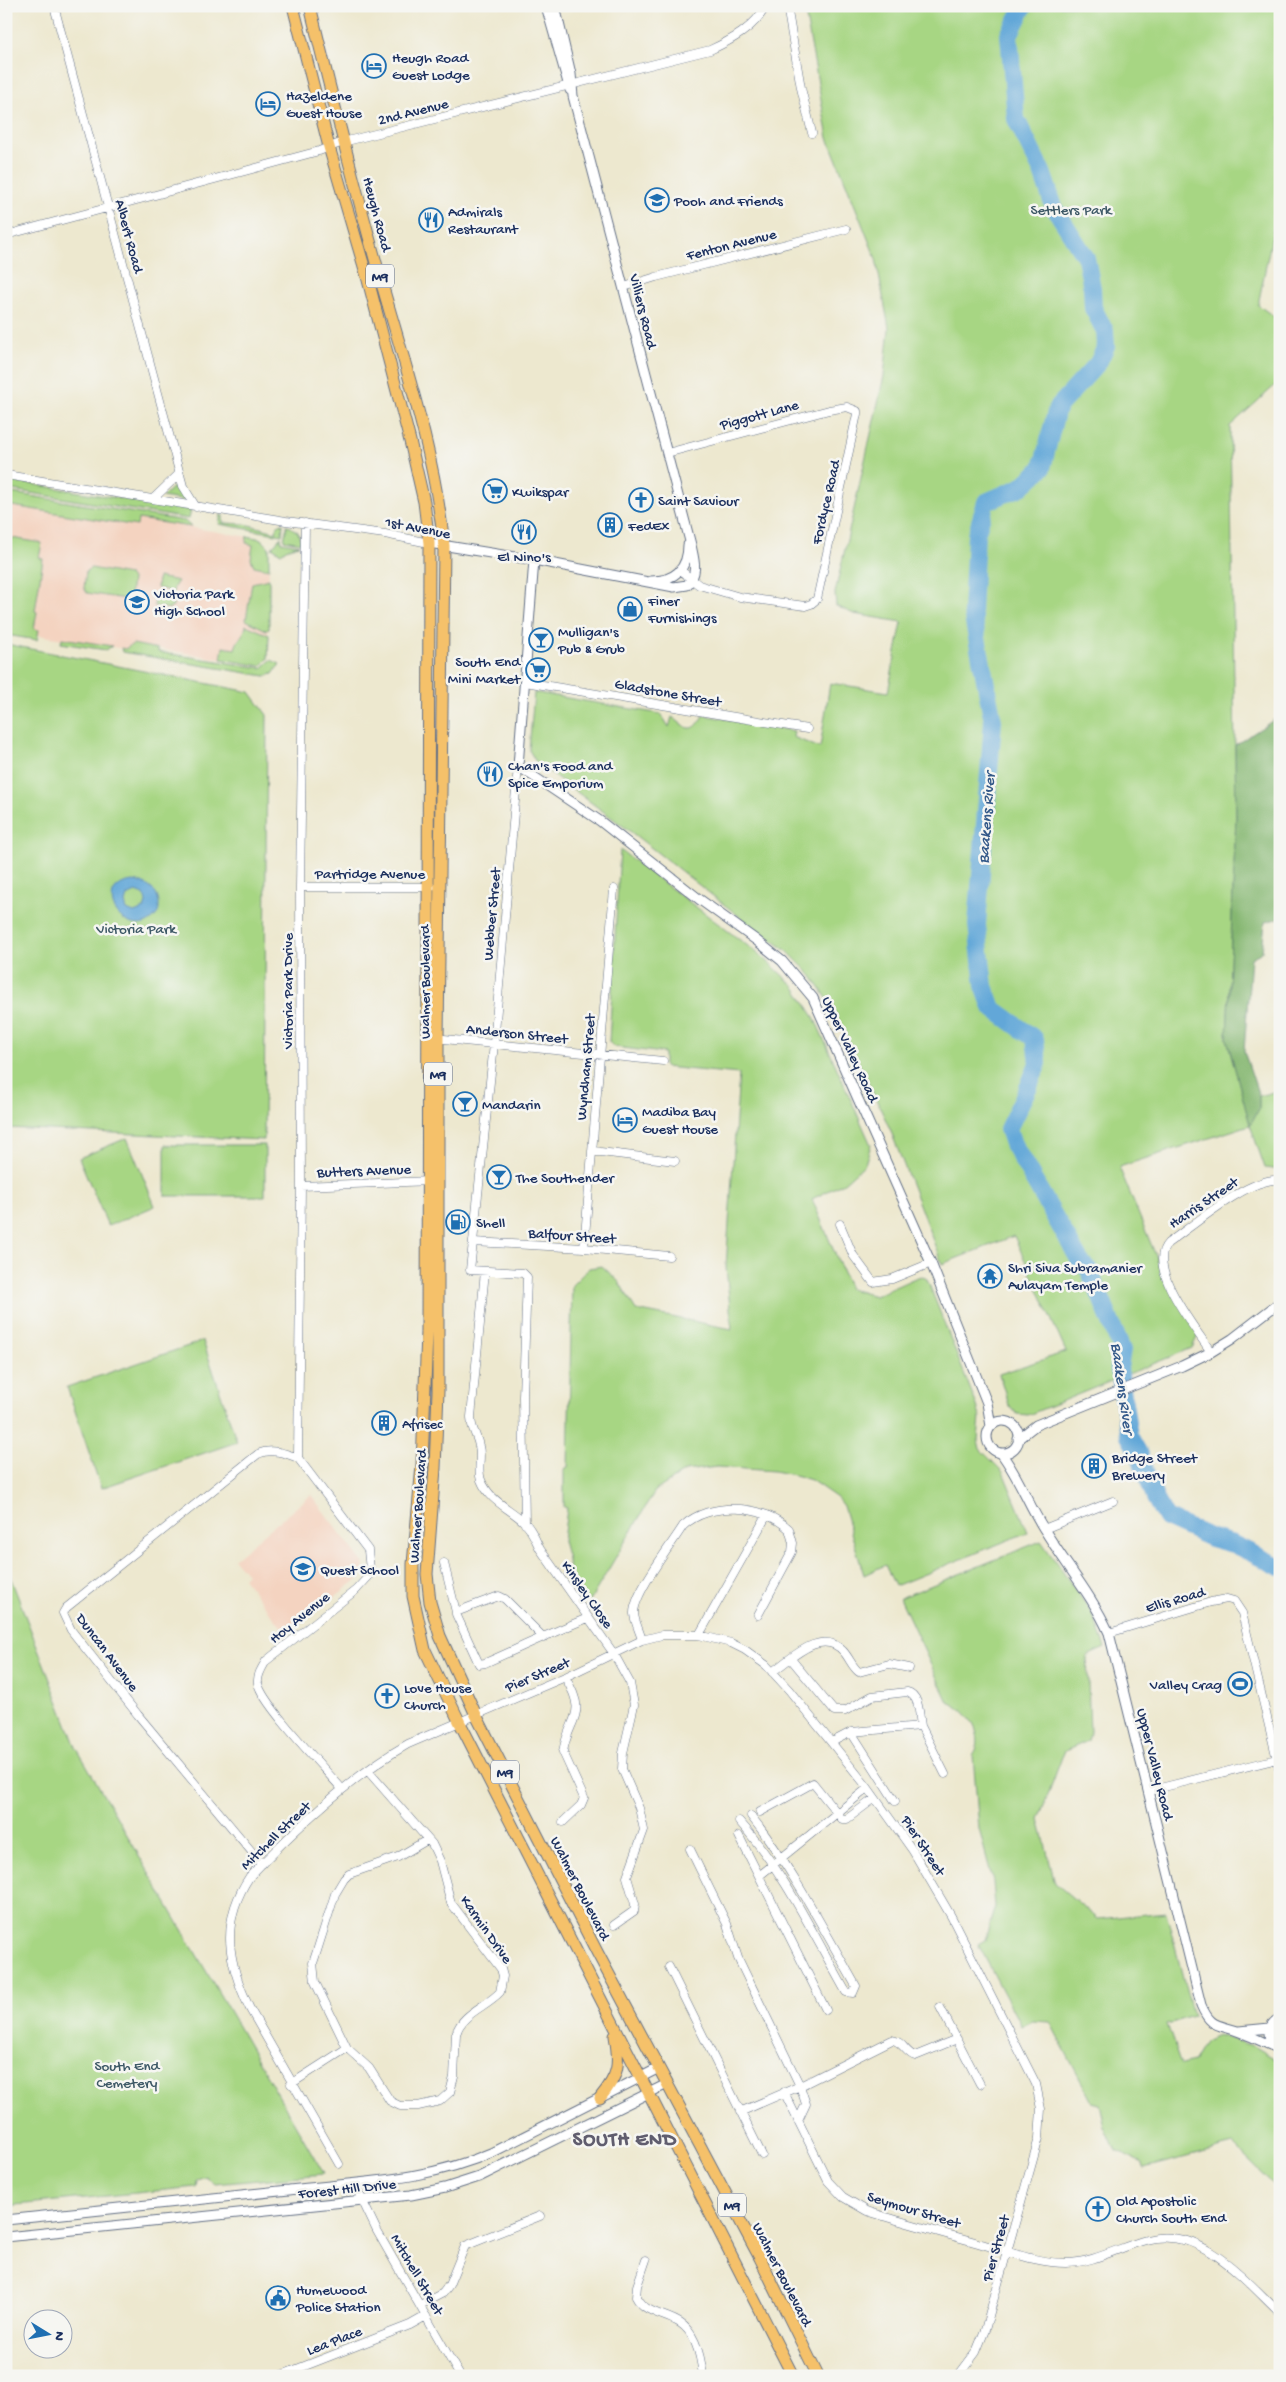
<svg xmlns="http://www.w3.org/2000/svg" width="1286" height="2382" font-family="'Gochi Hand',sans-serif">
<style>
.built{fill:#f4d3c0}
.green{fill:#a7d683;stroke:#618270}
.forest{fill:#85b771;stroke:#507368}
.water{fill:#62a7d8;stroke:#3e6b9b;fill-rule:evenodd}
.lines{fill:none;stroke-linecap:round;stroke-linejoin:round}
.river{stroke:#62a7d8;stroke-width:18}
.minor-casing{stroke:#647086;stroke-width:9}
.tertiary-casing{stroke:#647086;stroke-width:11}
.primary-casing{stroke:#647086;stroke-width:13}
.minor{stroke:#fff;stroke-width:8}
.tertiary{stroke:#fff;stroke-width:9}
.primary{stroke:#f5c16b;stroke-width:11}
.labels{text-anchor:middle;stroke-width:5;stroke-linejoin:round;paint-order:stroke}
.shield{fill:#f6f6f2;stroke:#5d6b8a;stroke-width:1}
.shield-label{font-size:14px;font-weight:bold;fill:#1b2f5e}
.poi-label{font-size:15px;fill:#1b2f5e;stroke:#f6f6f2;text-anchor:start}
.street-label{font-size:15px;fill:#1b2f5e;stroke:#f6f6f2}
.park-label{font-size:15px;fill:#3e5967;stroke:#f6f6f2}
.water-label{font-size:16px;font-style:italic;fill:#345989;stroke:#f6f6f2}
.district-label{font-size:20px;font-weight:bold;letter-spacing:1px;fill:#605d6e;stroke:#f6f6f2}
</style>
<rect width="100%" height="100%" fill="#f6f6f2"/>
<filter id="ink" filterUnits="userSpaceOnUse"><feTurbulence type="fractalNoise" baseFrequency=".02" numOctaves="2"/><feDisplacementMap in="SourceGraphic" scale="10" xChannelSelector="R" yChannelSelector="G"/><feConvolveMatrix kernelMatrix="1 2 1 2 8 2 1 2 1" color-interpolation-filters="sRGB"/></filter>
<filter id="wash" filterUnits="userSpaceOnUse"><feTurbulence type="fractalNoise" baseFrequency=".0096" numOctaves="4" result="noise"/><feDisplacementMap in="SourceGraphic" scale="20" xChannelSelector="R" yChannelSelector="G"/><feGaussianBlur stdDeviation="1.12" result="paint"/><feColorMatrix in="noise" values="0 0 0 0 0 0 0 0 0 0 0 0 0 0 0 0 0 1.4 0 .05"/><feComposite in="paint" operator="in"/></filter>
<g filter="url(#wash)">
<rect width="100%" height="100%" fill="#ede8cf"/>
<path class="built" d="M6,497L261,539L269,547L268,659L261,666L133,644L125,649L38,635L39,630L6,625Z
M311,1495L364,1564L361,1577L286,1633L243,1578L247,1574L234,1559Z"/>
<path class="green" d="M804,6H1280V197L1258,305L1280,321V381L1230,426L1236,817L1227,1039L1250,1124L1259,1109V1096L1280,1090V1170L1265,1168L1250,1125L1119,1167L1161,1268L1199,1333L1192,1348L1028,1415L1017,1414L1009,1405L999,1374L1066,1352L1014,1236L942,1264L890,1129L831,1004L811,975L786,950L740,917L631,832L536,762L529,750L534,693H538L661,714L669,727L672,717C683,724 693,739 703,715L794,731L793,737L820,748L830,683L888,692L902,622L854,614L836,606L835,593L884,376L889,328L876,259L828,138Z
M6,480L191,510L189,519L6,489Z
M177,483L186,501L162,497Z
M6,492L185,521L191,527L138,519L137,526L6,505Z
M221,515L223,516V523L245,524L276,532L277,525L283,524L282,535L219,524Z
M287,525L298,532L301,543L284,540Z
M247,536L261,539L269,547V569L254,566L251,559L253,545L246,543Z
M6,537L42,543L39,558L43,559L35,611L37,612L34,629L39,630L37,640L6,635Z
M281,537V542L299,545L286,549L281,553L272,547Z
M91,568L129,575L132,579L130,596L125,599L87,593L84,588L86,571Z
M158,577L178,581L174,587L172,598H174L173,606L169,609L154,606L156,593L166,595L168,593L167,590L157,588Z
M269,579V629L266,630L246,620L252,583Z
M246,625L269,635L268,659L261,666L221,659L223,647L235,649C237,639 245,635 246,625Z
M62,638L112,646L106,650L61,643Z
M6,644L250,692L267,715L264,1140L6,1128Z
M133,644L158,649V652L262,668L271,660L280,664L273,674L265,676L122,652L121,648L125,649Z
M620,850L764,958L795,987L814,1017L871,1145L865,1164L844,1183L812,1199L850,1289L875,1296L915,1278L921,1276L927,1279L977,1406L980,1416L978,1440L980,1449L1003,1472L1028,1532L895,1586L885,1565L864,1575L843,1506L837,1498L811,1480L798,1476L774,1471L717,1467L685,1471L655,1491L588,1604L569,1581L568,1559L563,1541L567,1508L564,1507V1469L568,1467L572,1285L589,1268L602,1266L619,1282L636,1310L732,1329L726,1267L739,1074L664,1067V1053L614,1047L609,1042Z
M127,1138L155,1206L108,1226L79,1158Z
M165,1145H265V1196H165Z
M203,1341L237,1442L101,1488L67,1387Z
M1041,1541L1092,1613L1105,1648L1087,1656L1090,1732L1088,1741L1065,1751L1062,1757L1039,1819L1055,1883L1098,1919L1166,1912L1193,2016L1167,2024L1181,2065L1193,2062L1206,2040L1218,2035L1254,2046L1280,2062V2191L1233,2145L1144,2168L1143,2164L1116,2151L1105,2126L1100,2104L1092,2102L1050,2022L1031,2021L1021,2026L978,1944L985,1940L995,1906L993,1882L979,1829L973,1755C987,1737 968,1709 948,1702L900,1598Z
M6,1566L76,1747L324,2174L215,2184L206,2176L197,2179L196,2187L6,2206Z"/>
<path class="forest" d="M1280,716V918L1265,922L1262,952L1251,958L1244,1051L1259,1096V1109L1250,1125L1227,1039L1236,817L1235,745Z"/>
<path class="water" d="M133,881C150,883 163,895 158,913C131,951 85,886 133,881ZM136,892L144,895L146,902L144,909L134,913L127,910L125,903L127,896Z"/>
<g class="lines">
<path class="river" d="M1024,6L1009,35L1016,119L1042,172L1054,207L1086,258L1092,288L1093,308L1105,331L1106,346L1098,363L1057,408L1042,468L1021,487L986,502L976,535L972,612L993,721L977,925L984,986L992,1008L1035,1039L1038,1063L1029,1086L1008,1129L1013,1144L1080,1261L1089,1270L1099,1293L1122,1350L1119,1368L1129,1436L1138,1452L1155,1498L1166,1518L1211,1538L1233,1544L1280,1567"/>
</g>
</g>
<g filter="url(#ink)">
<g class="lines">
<g class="minor-casing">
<path id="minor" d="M54,6L183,486L196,507
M787,6L801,88L812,133
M6,235L319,151L343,142L710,50C732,40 754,28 766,6
M624,287L656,277L846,229
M667,453L829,410L847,407L857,411V414L817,599L811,604L805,606L740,597L699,585L680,570
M6,475L286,521L385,534L429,543
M153,499L179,474
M525,682L807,729
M518,766L494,1044L470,1270L523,1273L527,1277L523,1397L525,1524
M300,887H431
M434,1038L663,1061
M592,1151L675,1161
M301,1186L431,1181
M840,1224L853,1255L873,1282L892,1279L931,1263
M473,1242L584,1248L669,1256
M584,1248L614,889
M485,1271L471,1417C471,1430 477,1434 479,1446C482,1457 477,1469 481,1480C489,1500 507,1507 522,1520C531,1527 535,1539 540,1549L614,1654L630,1683L634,1705L623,1753L622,1769L639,1808L644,1830L627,1877L635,1904L634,1911L614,1925
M1211,1352C1196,1329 1145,1267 1168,1243C1194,1225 1249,1177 1280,1180
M298,1458L301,1186L300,887L305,523
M298,1458L368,1550L370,1570L368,1577L356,1590L266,1661C262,1668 257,1675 258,1683C261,1703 326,1770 342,1789
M1044,1529L1113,1501
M444,1563L456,1612
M1109,1633L1211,1602L1227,1599L1234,1601L1242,1613L1280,1772
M699,1635L767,1515
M544,1638L505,1599L499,1596L456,1612V1614L479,1664L485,1663C519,1648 553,1632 588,1618
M642,1640C640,1632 635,1623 634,1614C633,1594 672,1544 683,1526C710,1501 763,1504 789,1529L793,1543L792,1552L758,1615
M791,1659L834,1711H845L872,1696L907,1692C920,1695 919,1715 921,1726
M772,1672C790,1660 821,1627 843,1651C849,1657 852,1667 859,1672L889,1664L909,1668
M851,1732L895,1801
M832,1742L851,1732L921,1726L945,1774
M1148,1791L1277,1759
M760,1812L813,1783L842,1819H847L875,1798
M739,1821C784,1871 813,1934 846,1992L853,1993L856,1986C823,1928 792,1868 751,1816
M563,1822L581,1805L584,1798L563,1752C569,1716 589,1717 565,1677
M739,1836L826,2010
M690,1849L727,1924L738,1958L800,2086L806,2104L798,2121
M262,1864L138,1715L71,1630L63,1613L66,1608L258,1454C271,1448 285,1453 298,1458
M759,1876L868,1788
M669,1967L762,2155
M940,2007L980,2084
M347,2048L369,2068L390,2101L400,2106H418L440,2101L450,2092L454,2077L456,2034C462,2013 486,2007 500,1992L503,1976L501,1969L451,1903L440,1861L432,1844L368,1771
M291,2084L347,2048L315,1982L313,1963L316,1954L335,1894L344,1879L349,1874L398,1857L427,1840
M784,2092L828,2181L843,2197L867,2211C907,2224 948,2234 988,2246C1013,2253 1040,2263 1066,2263C1093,2263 1120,2247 1146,2240C1201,2225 1245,2280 1280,2313
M740,2112L800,2086L892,2040C903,2041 905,2053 915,2056L957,2039
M339,2164L250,2009C227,1962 220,1921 250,1876C295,1829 351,1776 408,1744L565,1677L642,1640L662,1635H699L731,1643L745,1650L766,1665L789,1690L868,1788L913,1851L951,1916L1036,2084L1041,2109L1039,2138L985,2330L976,2352L958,2376
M355,2185L377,2231L460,2376
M646,2260L637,2286L636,2297C644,2313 666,2314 680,2323C696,2333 701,2358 703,2376
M420,2305L443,2293L449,2285L465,2246L540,2216
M279,2376L410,2325L426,2316"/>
</g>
<g class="tertiary-casing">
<path id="tertiary" d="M546,6L570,90
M429,543L534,560L674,587L687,585C699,573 694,560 691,545L573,96L571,74L555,6
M534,560L518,766L600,821L699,899L756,940L782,961L813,998L931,1263L987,1403L991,1426
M651,581C675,581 688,568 688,545
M987 1437a16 16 0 1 1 32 0a16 16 0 1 1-32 0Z
M1018,1439L1036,1425L1182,1366L1211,1352L1232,1339L1280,1302
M1001,1453C1019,1477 1028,1504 1044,1529C1065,1564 1092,1595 1109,1633L1201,2005C1211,2029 1219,2024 1240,2032C1251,2036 1262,2042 1273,2046
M1280,2018C1265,2026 1266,2043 1280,2051
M1239,2031L1270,2028
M6,2220C101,2210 195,2200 289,2190C359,2182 427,2181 493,2152L659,2068
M6,2237L411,2195L445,2188L479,2177L667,2084"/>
</g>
<g class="primary-casing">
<path id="primary" d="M293,6L329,147L368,280L410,441L424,502L429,543L427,1332L422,1465L413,1564V1596L425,1650L460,1723L793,2376
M310,6C332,97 355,188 380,277C405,365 435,454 444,546L438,1038V1391L435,1468L427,1574L430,1602L440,1636L476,1715L597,1952L760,2258L818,2376
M600,2098C619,2075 620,2065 615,2036"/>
</g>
<use href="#minor" class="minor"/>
<use href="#tertiary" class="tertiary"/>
<use href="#primary" class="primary"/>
</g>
</g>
<defs>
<g id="hotel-ring" transform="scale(1.25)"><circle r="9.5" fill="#f6f6f2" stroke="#1f6fb2" stroke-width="1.5"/><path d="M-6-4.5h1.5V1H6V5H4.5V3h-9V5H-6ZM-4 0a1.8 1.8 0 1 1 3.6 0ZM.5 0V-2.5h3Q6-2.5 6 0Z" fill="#1f6fb2"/></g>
<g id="school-ring" transform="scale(1.25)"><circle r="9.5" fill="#f6f6f2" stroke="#1f6fb2" stroke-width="1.5"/><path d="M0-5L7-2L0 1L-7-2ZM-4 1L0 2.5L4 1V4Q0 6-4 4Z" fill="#1f6fb2"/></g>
<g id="restaurant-ring" transform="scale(1.25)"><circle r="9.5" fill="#f6f6f2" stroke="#1f6fb2" stroke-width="1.5"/><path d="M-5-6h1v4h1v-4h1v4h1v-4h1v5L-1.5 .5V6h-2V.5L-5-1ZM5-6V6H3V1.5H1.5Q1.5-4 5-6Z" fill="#1f6fb2"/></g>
<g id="supermarket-ring" transform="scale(1.25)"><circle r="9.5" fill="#f6f6f2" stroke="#1f6fb2" stroke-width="1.5"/><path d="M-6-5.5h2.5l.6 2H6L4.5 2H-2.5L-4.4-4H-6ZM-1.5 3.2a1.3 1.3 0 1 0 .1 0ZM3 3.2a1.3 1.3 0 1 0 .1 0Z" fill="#1f6fb2"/></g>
<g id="church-ring" transform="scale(1.25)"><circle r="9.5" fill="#f6f6f2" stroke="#1f6fb2" stroke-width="1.5"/><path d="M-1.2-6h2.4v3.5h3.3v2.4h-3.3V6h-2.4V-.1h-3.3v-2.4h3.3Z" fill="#1f6fb2"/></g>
<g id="building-ring" transform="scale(1.25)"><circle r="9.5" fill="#f6f6f2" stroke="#1f6fb2" stroke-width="1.5"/><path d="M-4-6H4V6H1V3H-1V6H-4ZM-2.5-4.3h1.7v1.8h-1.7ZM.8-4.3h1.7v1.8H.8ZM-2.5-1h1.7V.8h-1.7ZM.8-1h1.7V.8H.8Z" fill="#1f6fb2"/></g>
<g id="shop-ring" transform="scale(1.25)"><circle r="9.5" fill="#f6f6f2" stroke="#1f6fb2" stroke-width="1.5"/><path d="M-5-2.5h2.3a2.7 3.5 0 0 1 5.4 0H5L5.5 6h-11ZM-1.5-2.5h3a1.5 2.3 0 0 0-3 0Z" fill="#1f6fb2"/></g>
<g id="bar-ring" transform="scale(1.25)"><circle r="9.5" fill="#f6f6f2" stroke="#1f6fb2" stroke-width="1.5"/><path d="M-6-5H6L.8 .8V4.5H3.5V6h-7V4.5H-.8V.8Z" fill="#1f6fb2"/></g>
<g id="fuel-ring" transform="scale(1.25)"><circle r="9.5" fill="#f6f6f2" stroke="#1f6fb2" stroke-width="1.5"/><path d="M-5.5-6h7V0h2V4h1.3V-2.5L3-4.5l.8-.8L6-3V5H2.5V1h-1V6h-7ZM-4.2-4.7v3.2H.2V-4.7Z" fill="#1f6fb2"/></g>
<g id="temple-ring" transform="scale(1.25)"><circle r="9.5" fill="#f6f6f2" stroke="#1f6fb2" stroke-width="1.5"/><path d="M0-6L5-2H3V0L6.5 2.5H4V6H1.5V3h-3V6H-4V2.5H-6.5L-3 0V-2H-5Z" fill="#1f6fb2"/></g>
<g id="stadium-ring" transform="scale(1.25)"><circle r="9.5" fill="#f6f6f2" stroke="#1f6fb2" stroke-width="1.5"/><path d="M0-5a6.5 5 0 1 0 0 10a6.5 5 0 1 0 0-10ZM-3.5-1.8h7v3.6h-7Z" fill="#1f6fb2"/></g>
<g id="civic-ring" transform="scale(1.25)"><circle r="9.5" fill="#f6f6f2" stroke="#1f6fb2" stroke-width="1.5"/><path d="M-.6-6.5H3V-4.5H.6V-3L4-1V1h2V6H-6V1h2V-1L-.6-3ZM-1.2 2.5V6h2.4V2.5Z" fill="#1f6fb2"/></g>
</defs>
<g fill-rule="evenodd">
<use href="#hotel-ring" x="374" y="66"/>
<use href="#hotel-ring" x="268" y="104"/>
<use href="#school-ring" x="657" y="200"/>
<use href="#restaurant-ring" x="431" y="220"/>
<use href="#supermarket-ring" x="495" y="491"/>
<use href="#church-ring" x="641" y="500"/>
<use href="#building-ring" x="610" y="525"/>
<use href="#restaurant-ring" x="524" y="532"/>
<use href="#school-ring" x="137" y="602"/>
<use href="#shop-ring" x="630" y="609"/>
<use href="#bar-ring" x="541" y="640"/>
<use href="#supermarket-ring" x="538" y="670"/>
<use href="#restaurant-ring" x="490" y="774"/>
<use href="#bar-ring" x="465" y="1104"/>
<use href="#hotel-ring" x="625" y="1120"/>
<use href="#bar-ring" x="499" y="1177"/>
<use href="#fuel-ring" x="458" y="1222"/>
<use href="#temple-ring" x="990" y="1276"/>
<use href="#building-ring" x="384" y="1423"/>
<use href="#building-ring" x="1094" y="1466"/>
<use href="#school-ring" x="303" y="1569"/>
<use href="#stadium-ring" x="1240" y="1684"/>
<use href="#church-ring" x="387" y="1696"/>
<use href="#church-ring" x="1098" y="2209"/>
<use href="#civic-ring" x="278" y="2298"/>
</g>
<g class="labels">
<g class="shield">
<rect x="366" y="264.5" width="28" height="23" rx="4"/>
<rect x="424" y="1062.5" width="28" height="23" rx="4"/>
<rect x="491" y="1760.5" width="28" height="23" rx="4"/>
<rect x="718" y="2193.5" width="28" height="23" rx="4"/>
</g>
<g class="shield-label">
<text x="380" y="281">M9</text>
<text x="438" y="1079">M9</text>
<text x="505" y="1777">M9</text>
<text x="732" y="2210">M9</text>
</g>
<g class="poi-label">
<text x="392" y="62">Heugh Road<tspan x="392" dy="17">Guest Lodge</tspan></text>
<text x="286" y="100">Hazeldene<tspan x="286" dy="17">Guest House</tspan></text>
<text x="674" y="205">Pooh and Friends</text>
<text x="448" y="216">Admirals<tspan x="448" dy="17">Restaurant</tspan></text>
<text x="512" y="496">Kwikspar</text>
<text x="658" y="505">Saint Saviour</text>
<text x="628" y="530">FedEx</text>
<text x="524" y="561" text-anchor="middle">El Nino's</text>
<text x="154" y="598">Victoria Park<tspan x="154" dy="17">High School</tspan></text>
<text x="648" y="605">Finer<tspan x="648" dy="17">Furnishings</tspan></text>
<text x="558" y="636">Mulligan's<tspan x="558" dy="17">Pub &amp; Grub</tspan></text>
<text x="520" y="666" text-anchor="end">South End<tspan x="520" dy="17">Mini Market</tspan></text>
<text x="508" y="770">Chan's Food and<tspan x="508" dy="17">Spice Emporium</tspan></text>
<text x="482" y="1109">Mandarin</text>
<text x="642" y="1116">Madiba Bay<tspan x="642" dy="17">Guest House</tspan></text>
<text x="516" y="1182">The Southender</text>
<text x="476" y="1227">Shell</text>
<text x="1008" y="1272">Shri Siva Subramanier<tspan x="1008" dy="17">Aulayam Temple</tspan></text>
<text x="402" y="1428">Afrisec</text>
<text x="1112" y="1462">Bridge Street<tspan x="1112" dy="17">Brewery</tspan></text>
<text x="320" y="1574">Quest School</text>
<text x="1222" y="1689" text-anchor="end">Valley Crag</text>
<text x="404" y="1692">Love House<tspan x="404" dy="17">Church</tspan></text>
<text x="1116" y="2205">Old Apostolic<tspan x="1116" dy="17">Church South End</tspan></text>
<text x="296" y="2294">Humewood<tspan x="296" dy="17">Police Station</tspan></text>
</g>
<g class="street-label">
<text transform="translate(413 111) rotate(-14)" y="5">2nd Avenue</text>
<text transform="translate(378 214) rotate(75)" y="5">Heugh Road</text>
<text transform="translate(130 236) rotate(75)" y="5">Albert Road</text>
<text transform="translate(731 244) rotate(-14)" y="5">Fenton Avenue</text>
<text transform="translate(644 311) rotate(76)" y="5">Villiers Road</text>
<text transform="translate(759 414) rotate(-15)" y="5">Piggott Lane</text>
<text transform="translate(825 502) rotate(-77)" y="5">Fordyce Road</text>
<text transform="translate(418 527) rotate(11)" y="5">1st Avenue</text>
<text transform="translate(668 692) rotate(10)" y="5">Gladstone Street</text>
<text x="370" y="878">Partridge Avenue</text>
<text transform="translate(491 914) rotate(-85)" y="5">Webber Street</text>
<text transform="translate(424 982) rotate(-90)" y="5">Walmer Boulevard</text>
<text transform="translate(287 991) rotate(-90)" y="5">Victoria Park Drive</text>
<text transform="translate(517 1033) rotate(6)" y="5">Anderson Street</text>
<text transform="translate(851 1049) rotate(65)" y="5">Upper Valley Road</text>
<text transform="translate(585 1067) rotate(-85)" y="5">Wyndham Street</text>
<text transform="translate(364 1170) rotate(-2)" y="5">Butters Avenue</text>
<text transform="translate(1203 1202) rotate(-34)" y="5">Harris Street</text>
<text transform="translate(572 1235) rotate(4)" y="5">Balfour Street</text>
<text transform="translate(417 1506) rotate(-86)" y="5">Walmer Boulevard</text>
<text transform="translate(588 1594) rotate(55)" y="5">Kinsley Close</text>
<text transform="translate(1175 1599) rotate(-16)" y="5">Ellis Road</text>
<text transform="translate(299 1617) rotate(-39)" y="5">Hoy Avenue</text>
<text transform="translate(108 1652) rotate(53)" y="5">Duncan Avenue</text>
<text transform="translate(537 1674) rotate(-23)" y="5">Pier Street</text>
<text transform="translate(1156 1764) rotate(76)" y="5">Upper Valley Road</text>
<text transform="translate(275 1835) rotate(-44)" y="5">Mitchell Street</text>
<text transform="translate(924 1845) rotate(57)" y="5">Pier Street</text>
<text transform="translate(581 1888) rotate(63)" y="5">Walmer Boulevard</text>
<text transform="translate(487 1929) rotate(55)" y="5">Karmin Drive</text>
<text transform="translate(347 2188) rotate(-6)" y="5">Forest Hill Drive</text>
<text transform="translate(914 2209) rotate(17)" y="5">Seymour Street</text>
<text transform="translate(995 2248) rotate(-74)" y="5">Pier Street</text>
<text transform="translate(418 2274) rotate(60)" y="5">Mitchell Street</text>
<text transform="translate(783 2274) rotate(63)" y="5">Walmer Boulevard</text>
<text transform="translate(334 2340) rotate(-21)" y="5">Lea Place</text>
</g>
<g class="park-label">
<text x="1071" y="214">Settlers Park</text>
<text x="136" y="933">Victoria Park</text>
<text x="127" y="2070">South End<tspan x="127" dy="17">Cemetery</tspan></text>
</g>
<g class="water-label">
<text transform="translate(985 818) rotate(-86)" y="6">Baakens River</text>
<text transform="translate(1124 1388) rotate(82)" y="6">Baakens River</text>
</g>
<g class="district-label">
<text x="625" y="2145">SOUTH END</text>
</g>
</g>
<rect width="1286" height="2382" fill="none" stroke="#f6f6f2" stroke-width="25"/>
<g transform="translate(48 2334) rotate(100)"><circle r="24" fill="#f6f6f2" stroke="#9ea6b7"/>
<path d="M0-4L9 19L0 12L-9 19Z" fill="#1f6fb2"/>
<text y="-8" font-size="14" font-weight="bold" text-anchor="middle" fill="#1b2f5e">N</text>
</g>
</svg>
